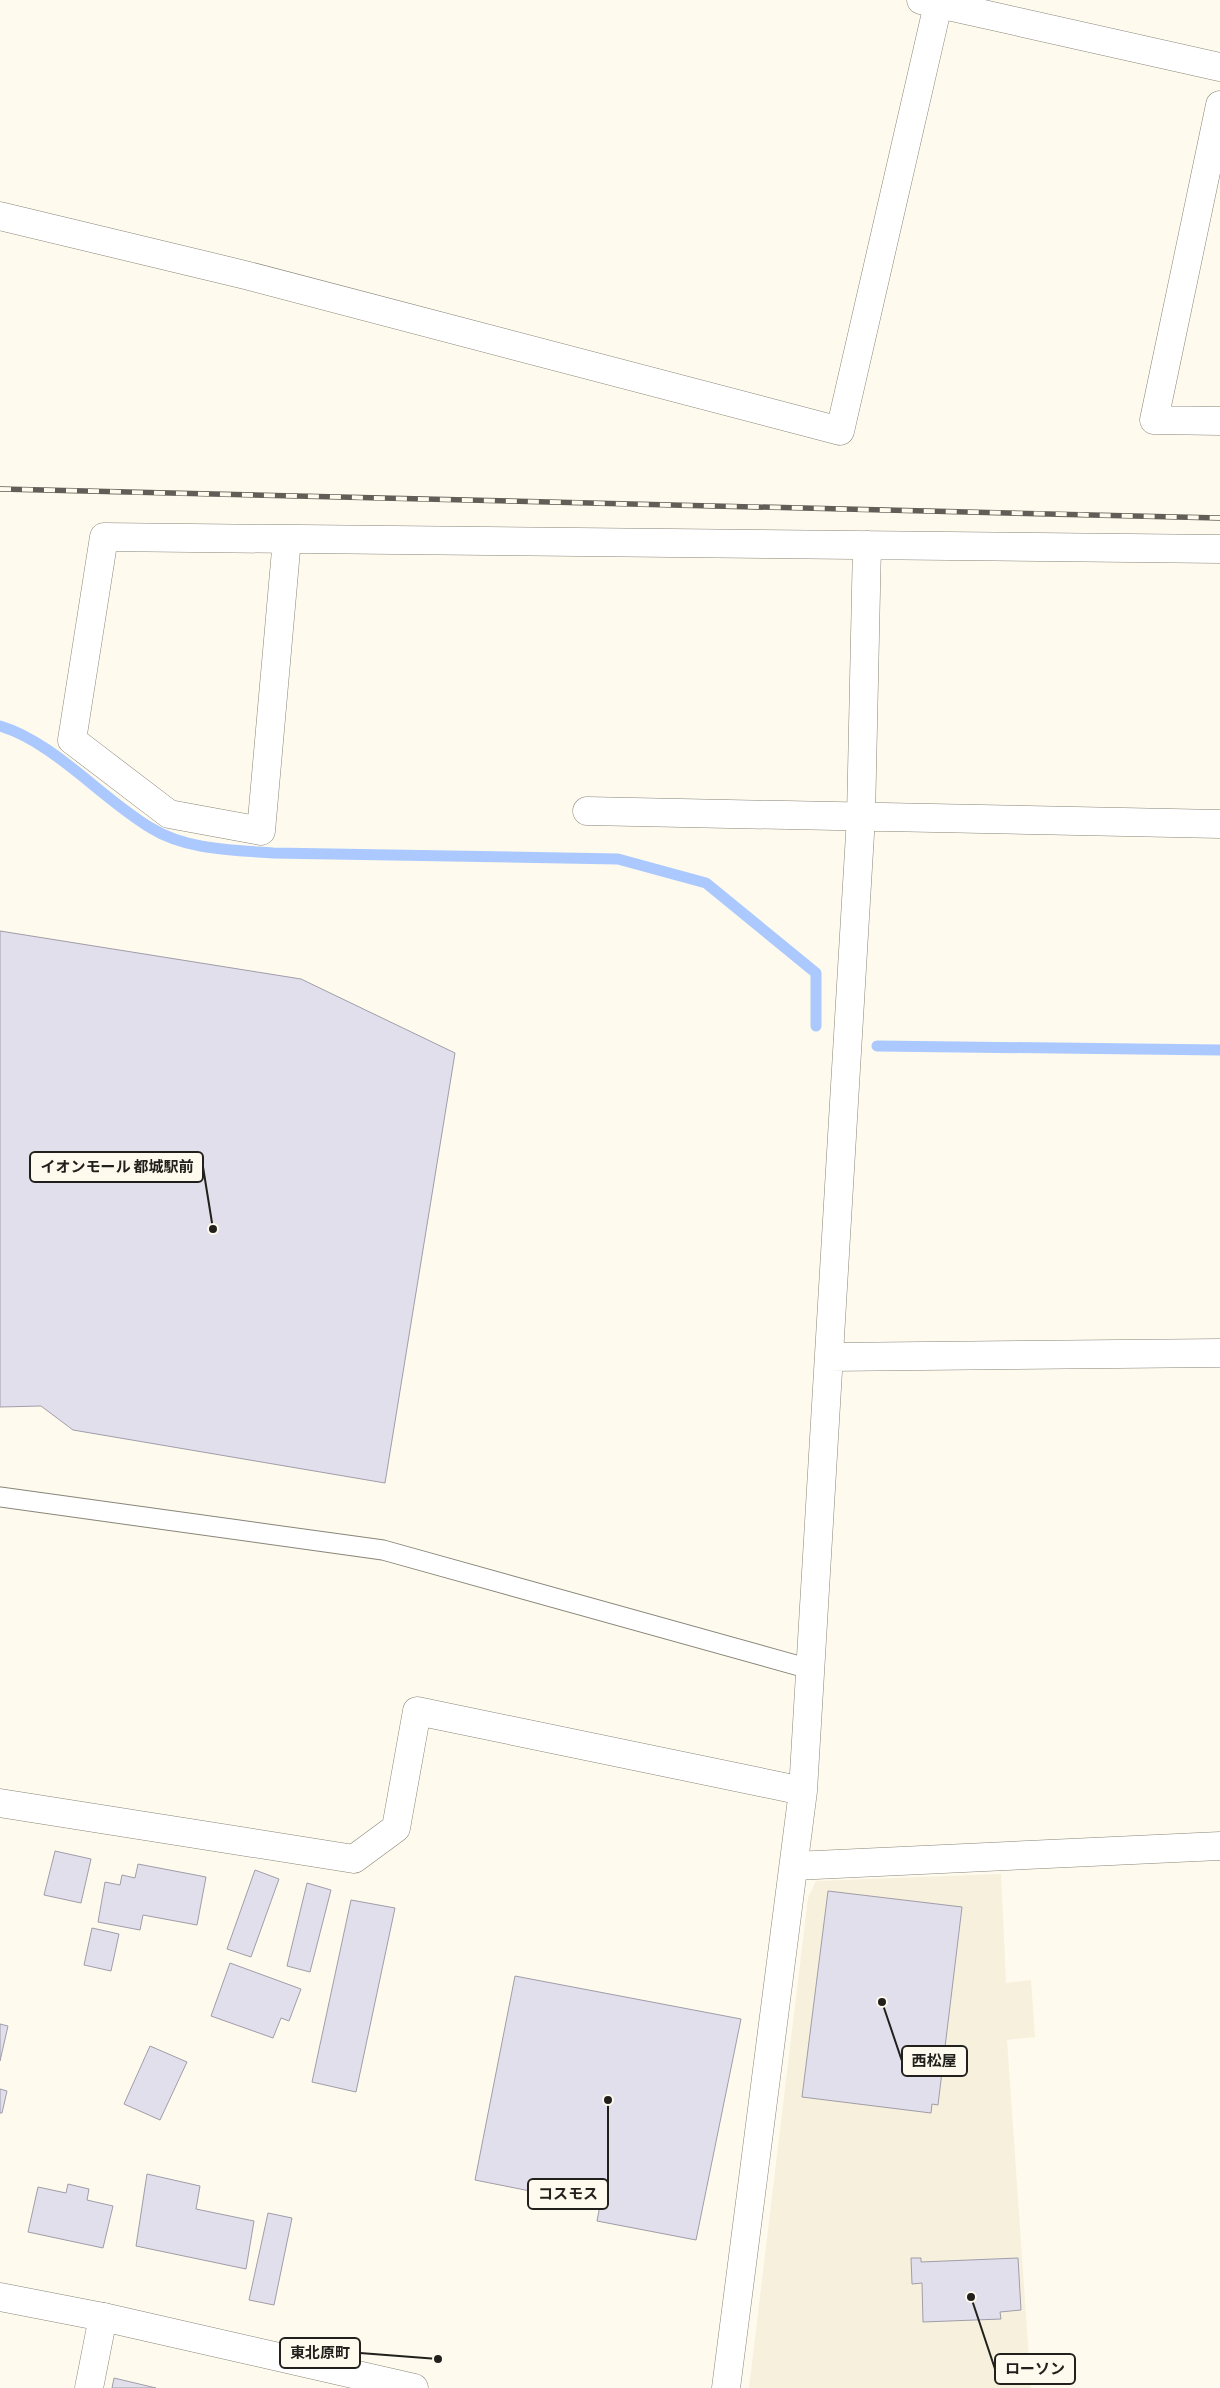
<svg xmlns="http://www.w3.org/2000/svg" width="1220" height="2388" font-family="'Crimson Pro','Noto Sans JP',serif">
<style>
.built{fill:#f6f0dc}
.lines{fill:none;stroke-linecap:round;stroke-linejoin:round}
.stream{stroke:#abc9fe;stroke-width:11}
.building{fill:#e2dfec;stroke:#a09da9}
.lane-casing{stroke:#888579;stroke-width:21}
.street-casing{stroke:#888579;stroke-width:29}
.secondary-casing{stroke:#888579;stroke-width:29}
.lane{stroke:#fff;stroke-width:19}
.street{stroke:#fff;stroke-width:28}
.secondary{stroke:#fff;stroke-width:28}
.rail-casing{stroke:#605e57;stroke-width:5.5}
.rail{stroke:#fefaed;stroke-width:4;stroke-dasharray:11;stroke-linecap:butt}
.leader{fill:none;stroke:#22201c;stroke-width:2}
.callout-dot{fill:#22201c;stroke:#fefaed;stroke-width:2}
.callout{fill:#fefaed;stroke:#22201c;stroke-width:2}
.callout-label{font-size:15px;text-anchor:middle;font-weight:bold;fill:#22201c}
</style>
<rect width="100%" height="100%" fill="#fefaed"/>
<path class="built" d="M1001,1874L1006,1983L1031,1980L1035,2037L1007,2040L1031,2388H749L808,1898L816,1881Z"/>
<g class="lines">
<path class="stream" d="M0,726C54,742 102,799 151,828C186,850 233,850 273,853L618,859L706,883L816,973V1026
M877,1046L1220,1050"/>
</g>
<path class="building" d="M0,931L301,979L455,1053L385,1483L73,1430L41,1406L0,1407Z
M55,1851L91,1859L81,1903L44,1895Z
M138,1864L206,1877L197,1925L143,1915L140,1930L98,1922L105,1882L120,1885L122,1875L135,1878Z
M255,1870L279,1879L251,1957L227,1949Z
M307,1883L331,1890L310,1972L287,1966Z
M828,1891L962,1907L938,2105L932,2104L931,2113L802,2097Z
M351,1900L395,1908L356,2092L312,2082Z
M92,1928L119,1934L111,1971L84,1965Z
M230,1963L301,1989L289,2021L281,2018L273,2038L211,2016Z
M515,1976L741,2019L696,2240L597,2221L600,2205L475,2180Z
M0,2024L8,2026L0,2061Z
M150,2046L187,2062L160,2120L124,2104Z
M0,2089L7,2091L2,2113H0Z
M147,2174L200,2186L196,2209L254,2221L246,2269L136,2246Z
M68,2184L89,2189L87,2200L113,2206L103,2248L28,2232L38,2187L66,2193Z
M268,2213L292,2218L274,2305L249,2300Z
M911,2258H921V2262L1018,2258L1021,2310L1000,2312L1001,2319L923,2322L922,2283L912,2284Z
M114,2378L156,2388H112Z"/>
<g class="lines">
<g class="lane-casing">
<path id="lane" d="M0,1497L383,1550L810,1669"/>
</g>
<g class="street-casing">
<path id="street" d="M921,0L1220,67
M1220,105L1154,420L1220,421
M0,216L245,275L840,431L939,0
M287,539L261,831L169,814L72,740L104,537L1220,549
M587,811L1220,824
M829,1357L1220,1353
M0,1803L354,1859L396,1828L417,1711L803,1791
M794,1866L1220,1846
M89,2388L103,2317
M726,2388L803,1791L861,817L867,545"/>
</g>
<g class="secondary-casing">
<path id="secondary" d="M0,2297L103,2317L414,2388"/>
</g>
<use href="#lane" class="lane"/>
<use href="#street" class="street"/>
<use href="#secondary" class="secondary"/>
<g class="rail-casing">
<path id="rail" d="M0,489L1220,518"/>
</g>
<use href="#rail" class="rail"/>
</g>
<path class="leader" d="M213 1229L203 1167M882 2002L902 2061M608 2100L608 2194M438 2359L360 2353M971 2297L995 2369"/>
<g class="callout-dot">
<circle cx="213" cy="1229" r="5"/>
<circle cx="882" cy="2002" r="5"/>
<circle cx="608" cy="2100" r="5"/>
<circle cx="438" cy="2359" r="5"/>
<circle cx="971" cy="2297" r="5"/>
</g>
<g class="callout">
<rect x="30" y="1152" width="173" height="30" rx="5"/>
<rect x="902" y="2046" width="65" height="30" rx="5"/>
<rect x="528" y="2179" width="80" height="30" rx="5"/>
<rect x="280" y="2338" width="80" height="30" rx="5"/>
<rect x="995" y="2354" width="80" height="30" rx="5"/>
</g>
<g class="callout-label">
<text x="117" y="1172">イオンモール 都城駅前</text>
<text x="934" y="2066">西松屋</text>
<text x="568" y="2199">コスモス</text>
<text x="320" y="2358">東北原町</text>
<text x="1035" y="2374">ローソン</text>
</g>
</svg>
